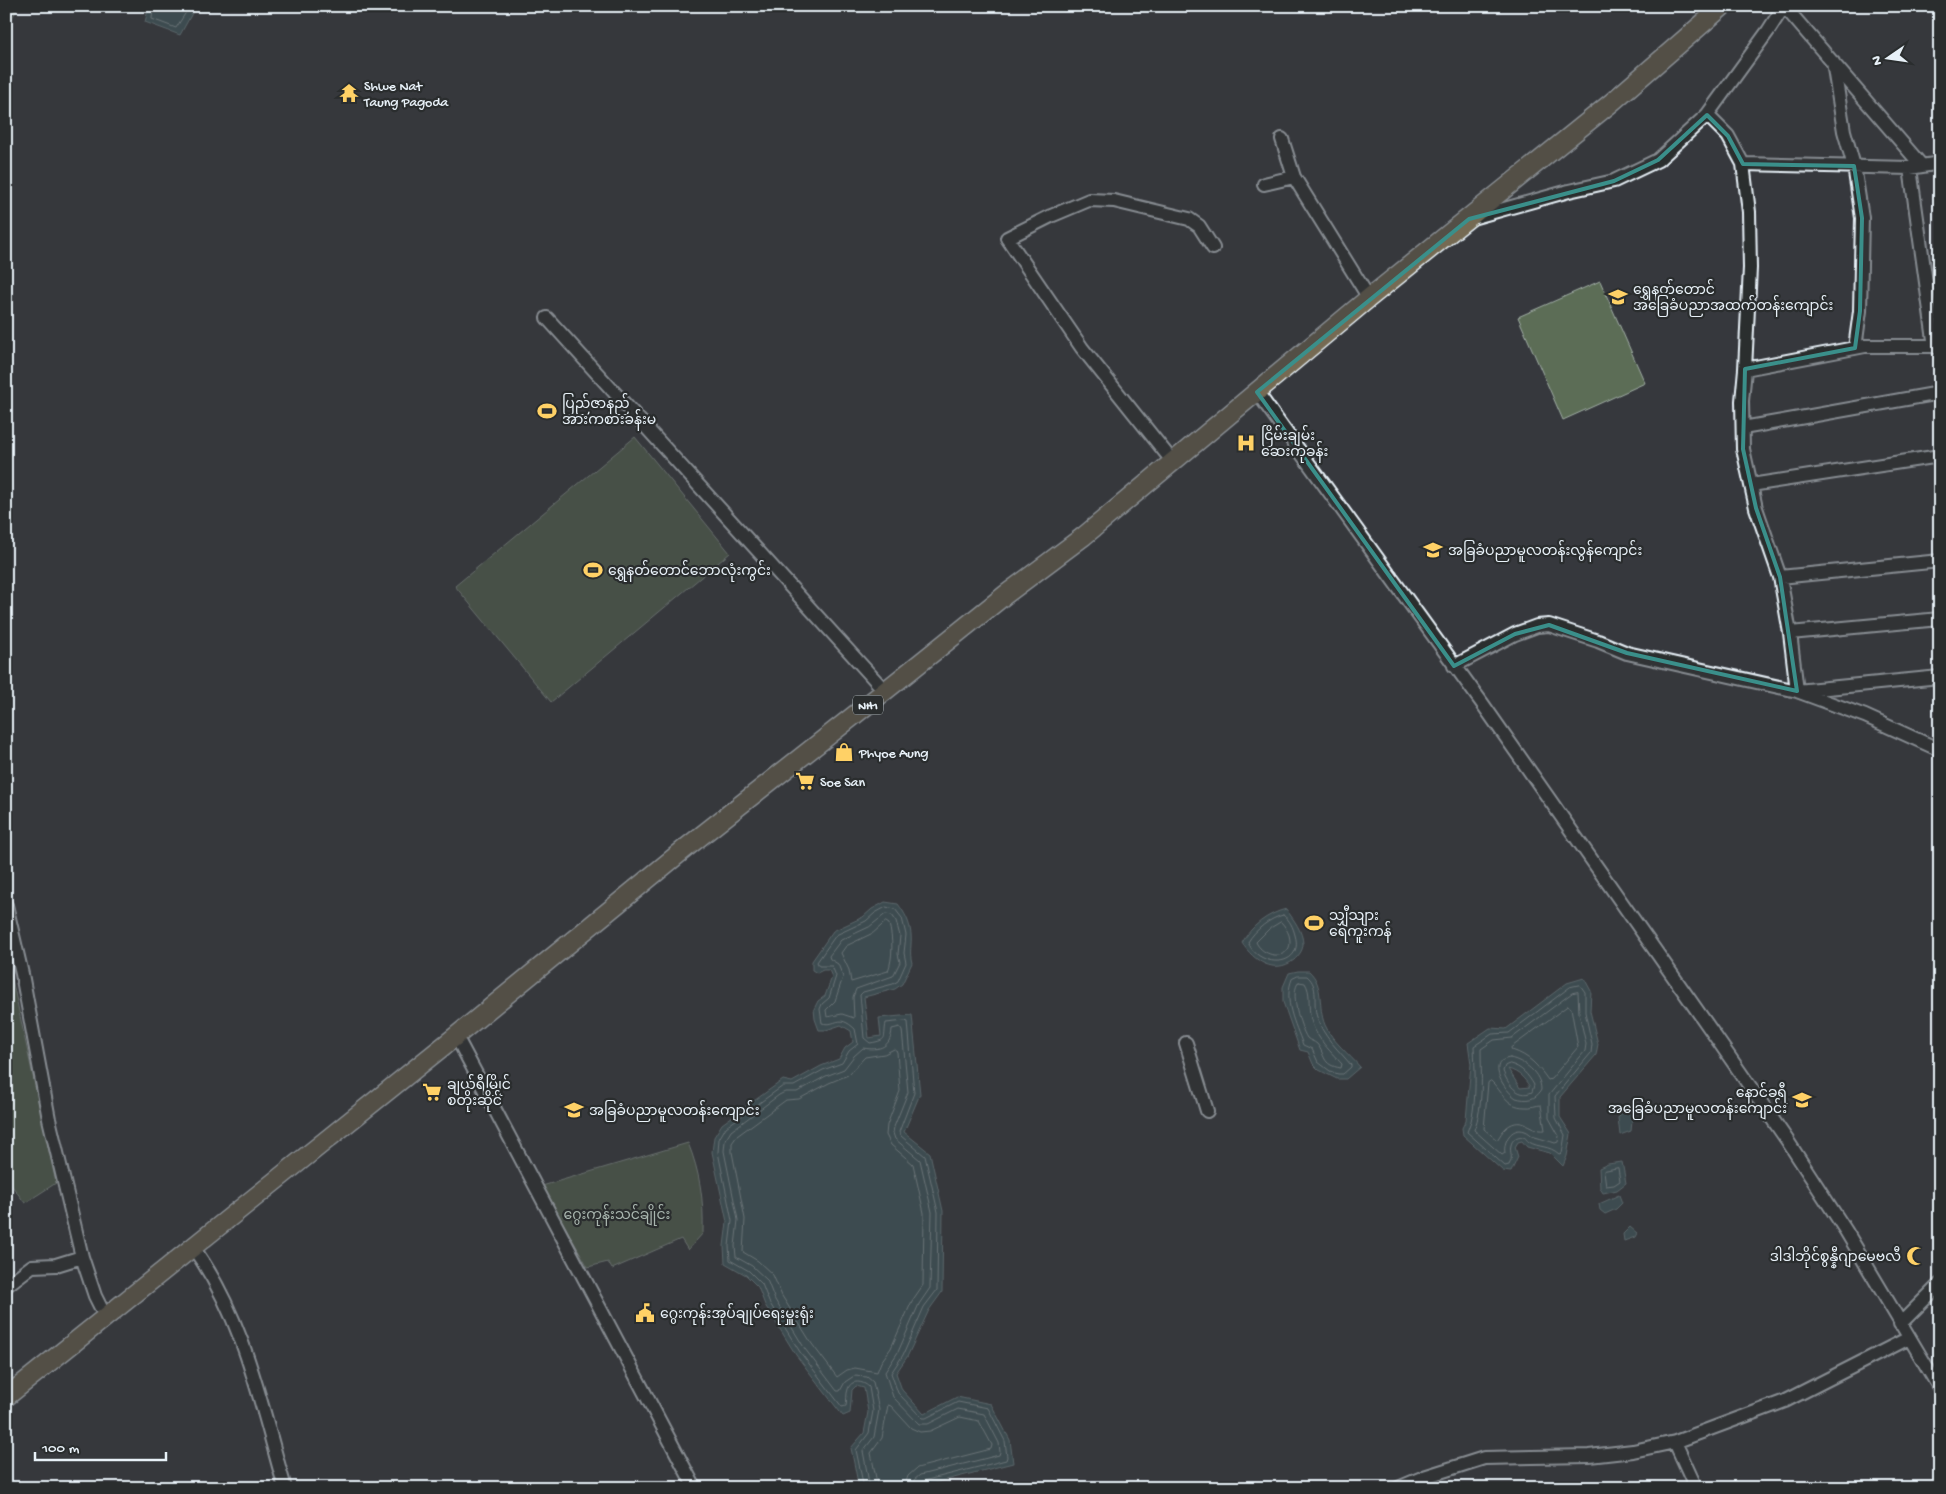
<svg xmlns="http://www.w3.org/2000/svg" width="1946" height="1494" font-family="'Gochi Hand','Noto Sans Myanmar',sans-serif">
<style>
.green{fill:#5c6d56;stroke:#a2afa7}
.water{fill:#456367;stroke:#869ca1;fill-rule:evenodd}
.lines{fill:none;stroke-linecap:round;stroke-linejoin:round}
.shore{stroke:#a7b8be;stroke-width:1}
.minor-casing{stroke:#e8f1f8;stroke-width:16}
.highway-casing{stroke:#e8f1f8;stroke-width:21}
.minor{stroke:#2a2d2e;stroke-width:12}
.highway{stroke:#746b52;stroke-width:18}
.marked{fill:none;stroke:#3a8f8a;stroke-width:4;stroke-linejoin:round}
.labels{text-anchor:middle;stroke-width:4.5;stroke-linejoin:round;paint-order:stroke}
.shield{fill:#2a2d2e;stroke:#afb6bb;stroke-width:1}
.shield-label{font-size:12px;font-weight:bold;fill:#e8f1f8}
.poi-label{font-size:14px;fill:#e8f1f8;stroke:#2a2d2e;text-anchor:start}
.park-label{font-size:14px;fill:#a9b6af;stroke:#2a2d2e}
</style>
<rect width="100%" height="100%" fill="#36383d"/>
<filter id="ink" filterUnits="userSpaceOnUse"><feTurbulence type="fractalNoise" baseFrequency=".02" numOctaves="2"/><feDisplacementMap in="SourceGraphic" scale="10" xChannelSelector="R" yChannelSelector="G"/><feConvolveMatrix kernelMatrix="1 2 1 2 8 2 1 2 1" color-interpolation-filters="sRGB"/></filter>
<g filter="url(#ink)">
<path class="green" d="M6,6H19L6,28Z
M1600,281L1645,383L1563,420L1518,317Z
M635,437L730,553L551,702L455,586Z
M6,951L56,1183L25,1203L6,1178Z
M688,1143C700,1172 704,1201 703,1233L688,1250L681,1239L612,1269L608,1262L588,1267L542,1186Z"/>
<path class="water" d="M149,6H196L180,35L145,22Z
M885,902L898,904C905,913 910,923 911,934C912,945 909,952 912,963L902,984L895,989L864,997L869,1038L881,1036L879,1018L912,1015L920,1094L904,1132L930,1153L943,1211L942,1292L929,1310L907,1357L896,1373L902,1390L924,1414L957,1397L991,1404L1010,1440L1013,1463L914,1488H859L851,1448L864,1433L868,1412L864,1388L856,1386L852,1390L850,1413L843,1416L796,1355L765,1305L758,1287L746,1275L725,1263L724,1246L727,1222L712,1152L714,1137L722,1124L783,1080L792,1082L821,1066L839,1059L845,1048L853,1042L851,1031L841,1025L826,1030H819L815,1019L814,1009L818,1001L825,996L832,977L829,970H823L817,973L812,970V961L833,931L863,917L872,909Z
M1286,909C1293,919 1303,931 1303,944C1303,951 1298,956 1294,960C1274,975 1254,961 1242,943C1251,926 1267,914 1286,909Z
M1298,971H1309C1325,986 1317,1006 1325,1025C1332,1041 1349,1054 1360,1067L1346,1079H1337L1319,1070L1313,1064L1308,1052L1300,1050L1283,1002V987L1289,973Z
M1584,978L1591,991L1590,1011L1598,1044L1596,1055L1560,1097V1117L1571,1134L1567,1156L1563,1166L1550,1153L1527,1147L1522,1141L1518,1142L1515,1147L1518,1157L1511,1172L1503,1171L1463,1135L1462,1128L1466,1120L1471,1064L1468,1043L1490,1028L1506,1029L1567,983ZM1508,1069C1519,1072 1524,1078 1530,1087L1520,1088Z
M1623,1110L1629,1111L1632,1121L1631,1131L1620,1135L1618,1118Z
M1622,1162L1626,1183L1617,1190L1603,1193L1600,1188L1599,1168L1608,1164Z
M1619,1195L1622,1203L1616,1209L1605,1214L1600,1210L1599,1204Z
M1630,1227L1637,1233L1635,1237L1624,1241L1623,1234Z"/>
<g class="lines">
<path class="shore" d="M153,6L152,19L176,28L190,6
M886,914L892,915L896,921L900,936L898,954L900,962L893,976L856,989L853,997L854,1018L842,1014L827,1017L826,1010L835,1001L843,977L838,964L830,959L829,956L841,940L869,927Z
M1283,915C1290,920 1293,927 1295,935C1305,968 1258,969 1248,942C1255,930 1270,918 1283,915Z
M886,922L889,924C893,938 893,958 888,971L851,982L849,970L841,953L846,946L873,933Z
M1281,922C1285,926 1287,930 1289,935C1296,961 1264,960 1256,942L1269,929Z
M1298,976H1307C1320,987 1312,1002 1317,1017C1323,1037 1338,1049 1351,1065V1067L1343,1074H1338L1330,1071L1318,1062L1312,1049L1303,1045C1295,1023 1283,1001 1292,979Z
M1299,982L1305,983C1311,993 1308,1002 1310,1014C1312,1034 1329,1050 1342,1064L1341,1068C1321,1065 1326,1055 1317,1044C1314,1041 1310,1041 1307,1038C1300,1027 1289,991 1299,982Z
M1580,985L1585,992V1012L1592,1044L1591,1053L1555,1096L1556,1118L1565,1135L1562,1153L1559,1154C1549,1145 1539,1148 1529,1142C1526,1140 1527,1138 1523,1137C1517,1135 1512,1140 1511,1145C1509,1153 1514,1156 1509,1165L1505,1166L1467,1132C1468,1128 1470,1125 1471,1121C1477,1097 1475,1070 1474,1046L1492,1034L1509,1033L1570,987Z
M1578,992L1579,1013L1586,1044L1585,1051L1549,1095V1118L1559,1136L1558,1142L1555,1143C1549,1141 1542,1139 1535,1137C1531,1136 1529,1132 1525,1131C1511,1126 1503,1142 1505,1153L1502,1155L1474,1130C1484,1105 1481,1075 1481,1049L1494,1040L1512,1038L1572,993Z
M1568,1006L1571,1008L1578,1047L1551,1079L1548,1080C1538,1066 1530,1056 1512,1050L1511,1048Z
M895,1049L897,1052L900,1091L887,1125L886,1135L891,1145L913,1164L924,1213L923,1285L912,1301L891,1348L881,1362L877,1372L855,1368L847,1370L837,1377L812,1344L782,1296L773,1275L758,1261L743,1252L745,1219L732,1152V1143L737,1136L786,1100L799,1099L829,1083L848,1075L865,1057L884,1054Z
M1510,1058C1524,1061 1541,1073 1541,1090C1536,1100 1526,1101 1516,1098C1504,1090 1485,1061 1510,1058Z
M1510,1064C1522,1067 1528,1075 1534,1085L1532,1092C1518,1099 1507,1083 1503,1071L1505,1066Z
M1491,1081C1503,1092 1506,1107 1525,1107C1531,1108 1536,1105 1541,1105L1545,1130C1531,1132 1523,1115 1507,1127C1502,1131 1500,1136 1497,1140L1484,1129L1488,1083Z
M1618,1168L1620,1181L1614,1185L1606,1186L1604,1171Z
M864,1488L856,1450L869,1433L873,1411L869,1387C863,1381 851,1379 848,1389C846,1394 847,1401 846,1406L842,1407L800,1352L769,1302L762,1284L749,1271L730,1260L729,1246L732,1221L718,1152L719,1139L726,1127L783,1086H794L823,1070L842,1063L849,1051L858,1044L855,1029C838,1013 837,1027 822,1023L820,1009L822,1004L829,998L836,976L832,966H819L817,962L836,935L866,921L875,913L886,907L895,909L902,918L906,935L904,953L906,963L898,981L893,984L863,992L860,995L864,1038L870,1043C889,1040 883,1038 886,1023L905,1021L908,1022L914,1093L899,1132L901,1136L925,1156L938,1212L937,1290L924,1307L903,1355L891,1373L898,1393L922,1418H926L958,1402L988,1408L1005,1441L1007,1457L1006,1460L923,1481L919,1483L918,1488
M870,1488L863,1451L874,1437L879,1410L873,1382L867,1377L854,1376L845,1382L840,1391H837L805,1349L775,1300L767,1280L752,1266L736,1257L735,1246L738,1220L724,1151L725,1141L731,1131L779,1095L785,1092H797L826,1076L844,1069L854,1056L863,1048C880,1051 891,1047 892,1029L900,1027L902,1030L908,1092L894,1127L893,1133L895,1139L920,1160L932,1212L930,1288L919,1304L898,1352L885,1372L893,1397L919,1424H928L958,1409L984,1414L999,1443L1000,1452L999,1455L920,1475L914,1480L912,1488
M878,1488L871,1453L882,1438L888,1405L891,1406L911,1428L920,1432L930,1431L960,1417L979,1421L992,1445L991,1449L917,1468L908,1476L904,1488"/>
<g class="minor-casing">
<path id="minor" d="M1784,6L1922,166
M1833,62L1844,131L1854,166L1862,218L1860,311L1855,348
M1707,115L1728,136L1743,164L1749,212L1750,268L1745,369L1742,401L1743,449L1756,508L1780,577L1790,633L1797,691L1940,677
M1282,139L1294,177L1369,298
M1743,164L1910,168L1940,163
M1910,168L1935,347
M1264,184L1294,177
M1472,218L1569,191L1614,181L1658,160L1707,115L1768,31L1784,6
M547,318L885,691
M1745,369L1865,346H1940
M1257,392L1482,703L1715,1036L1787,1140L1846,1231L1940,1389
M1743,428L1940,393
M1173,462L1082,348L1007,238L1051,216L1089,200L1114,201L1189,219L1199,226L1213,248
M1751,485L1940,456
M1780,577L1940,561
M1790,633L1940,619
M1454,666L1515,634L1537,626L1549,625L1598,641L1627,653L1797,691L1865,716L1940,750
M6,905L22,974L49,1119L82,1257L95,1296L106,1318
M456,1036L695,1488
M1186,1043L1207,1111
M192,1246C244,1317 261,1405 285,1488
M6,1286L32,1266L56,1265L82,1257
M1900,1324L1940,1284
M1675,1442L1696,1488
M1398,1488L1424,1477L1484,1458L1589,1456L1633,1451L1675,1442L1785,1401L1909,1338"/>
</g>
<g class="highway-casing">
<path id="highway" d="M6,1397L456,1036L687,847L885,691L1005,595L1084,536L1369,298L1611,103L1723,6"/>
</g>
<use href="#minor" class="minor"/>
<use href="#highway" class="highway"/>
</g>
</g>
<path d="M0 0H1946V1494H0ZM1707,115L1728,136L1743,164L1854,166L1862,218L1860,311L1855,348L1745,369L1743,449L1756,508L1780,577L1797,691L1627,653L1549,625L1515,634L1454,666L1257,392L1469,219L1614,181L1658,160Z" fill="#36383d" fill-opacity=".55" fill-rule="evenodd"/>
<path class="marked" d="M1707,115L1728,136L1743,164L1854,166L1862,218L1860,311L1855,348L1745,369L1743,449L1756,508L1780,577L1797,691L1627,653L1549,625L1515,634L1454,666L1257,392L1469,219L1614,181L1658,160Z"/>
<defs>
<g id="temple-bare" transform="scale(1.5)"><path d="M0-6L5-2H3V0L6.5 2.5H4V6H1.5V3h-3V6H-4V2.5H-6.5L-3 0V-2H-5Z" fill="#ffd166" stroke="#2a2d2e" stroke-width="2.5" paint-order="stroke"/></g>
<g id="school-bare" transform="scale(1.5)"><path d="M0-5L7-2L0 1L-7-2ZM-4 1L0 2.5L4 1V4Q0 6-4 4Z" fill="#ffd166" stroke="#2a2d2e" stroke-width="2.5" paint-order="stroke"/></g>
<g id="stadium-bare" transform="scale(1.5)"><path d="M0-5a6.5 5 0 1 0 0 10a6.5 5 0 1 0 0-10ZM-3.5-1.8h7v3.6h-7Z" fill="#ffd166" stroke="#2a2d2e" stroke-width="2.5" paint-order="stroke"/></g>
<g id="hospital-bare" transform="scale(1.5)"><path d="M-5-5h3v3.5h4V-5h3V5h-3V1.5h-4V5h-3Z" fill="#ffd166" stroke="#2a2d2e" stroke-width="2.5" paint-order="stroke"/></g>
<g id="shop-bare" transform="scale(1.5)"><path d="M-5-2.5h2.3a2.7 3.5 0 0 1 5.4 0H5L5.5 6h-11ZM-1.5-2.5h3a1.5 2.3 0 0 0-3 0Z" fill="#ffd166" stroke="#2a2d2e" stroke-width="2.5" paint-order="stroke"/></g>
<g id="supermarket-bare" transform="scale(1.5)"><path d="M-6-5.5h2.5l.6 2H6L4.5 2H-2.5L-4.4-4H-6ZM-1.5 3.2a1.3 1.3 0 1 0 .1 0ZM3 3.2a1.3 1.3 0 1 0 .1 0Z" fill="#ffd166" stroke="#2a2d2e" stroke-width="2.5" paint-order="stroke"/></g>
<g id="mosque-bare" transform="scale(1.5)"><path d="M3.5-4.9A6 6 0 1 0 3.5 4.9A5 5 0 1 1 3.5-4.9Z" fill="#ffd166" stroke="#2a2d2e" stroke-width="2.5" paint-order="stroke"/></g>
<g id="civic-bare" transform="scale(1.5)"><path d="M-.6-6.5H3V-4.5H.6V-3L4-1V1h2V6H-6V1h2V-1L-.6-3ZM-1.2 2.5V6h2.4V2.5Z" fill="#ffd166" stroke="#2a2d2e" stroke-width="2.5" paint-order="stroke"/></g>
</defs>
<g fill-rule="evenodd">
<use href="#temple-bare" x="349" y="93"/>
<use href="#school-bare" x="1618" y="297"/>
<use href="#stadium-bare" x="547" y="411"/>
<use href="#hospital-bare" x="1246" y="443"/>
<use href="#school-bare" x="1433" y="550"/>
<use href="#stadium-bare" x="593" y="570"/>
<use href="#shop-bare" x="844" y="752"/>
<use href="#supermarket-bare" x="805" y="781"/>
<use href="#stadium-bare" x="1314" y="923"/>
<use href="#supermarket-bare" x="432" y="1092"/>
<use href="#school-bare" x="1802" y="1100"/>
<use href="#school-bare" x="574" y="1110"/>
<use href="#mosque-bare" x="1916" y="1256"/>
<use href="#civic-bare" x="645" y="1313"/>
</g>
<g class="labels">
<rect class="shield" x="853" y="695.5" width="30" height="19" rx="4"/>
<g class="shield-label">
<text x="868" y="709">NH1</text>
</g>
<g class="poi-label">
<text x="364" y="90">Shwe Nat<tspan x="364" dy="16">Taung Pagoda</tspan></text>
<text x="1633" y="294">ရွှေနတ်တောင်<tspan x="1633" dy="16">အခြေခံပညာအထက်တန်းကျောင်း</tspan></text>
<text x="562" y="408">ပြည်ဇာနည်<tspan x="562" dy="16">အားကစားခန်းမ</tspan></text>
<text x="1261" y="440">ငြိမ်းချမ်း<tspan x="1261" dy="16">ဆေးကုခန်း</tspan></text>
<text x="1448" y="555">အခြခံပညာမူလတန်းလွန်ကျောင်း</text>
<text x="608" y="575">ရွှေနတ်တောင်ဘောလုံးကွင်း</text>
<text x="859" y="757">Phyoe Aung</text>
<text x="820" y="786">Soe San</text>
<text x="1329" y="920">သျှီသျား<tspan x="1329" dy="16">ရေကူးကန်</tspan></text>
<text x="447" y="1089">ချယ်ရီမြိုင်<tspan x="447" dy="16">စတိုးဆိုင်</tspan></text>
<text x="1787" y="1097" text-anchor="end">နောင်ခရီ<tspan x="1787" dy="16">အခြေခံပညာမူလတန်းကျောင်း</tspan></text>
<text x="589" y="1115">အခြခံပညာမူလတန်းကျောင်း</text>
<text x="1901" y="1261" text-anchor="end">ဒါဒါဘိုင်စွန္နီဂျာမေဗလီ</text>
<text x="660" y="1318">ဂွေးကုန်းအုပ်ချုပ်ရေးမှူးရုံး</text>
</g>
<g class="park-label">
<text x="617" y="1219">ဂွေးကုန်းသင်ချိုင်း</text>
</g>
</g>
<rect width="1946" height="1494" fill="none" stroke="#2a2d2e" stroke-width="25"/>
<rect x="12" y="12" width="1921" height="1469" fill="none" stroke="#e8f1f8" stroke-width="2" filter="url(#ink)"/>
<g transform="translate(1888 58) rotate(257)" stroke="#2a2d2e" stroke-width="4" paint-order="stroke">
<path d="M0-4L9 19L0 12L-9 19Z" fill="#e8f1f8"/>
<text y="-8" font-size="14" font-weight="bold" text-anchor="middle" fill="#e8f1f8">N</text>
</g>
<path d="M35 1452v8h131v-8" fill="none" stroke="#e8f1f8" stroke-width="2.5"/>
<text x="42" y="1452" font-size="15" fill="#e8f1f8" stroke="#2a2d2e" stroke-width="4" paint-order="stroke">100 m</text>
</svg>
